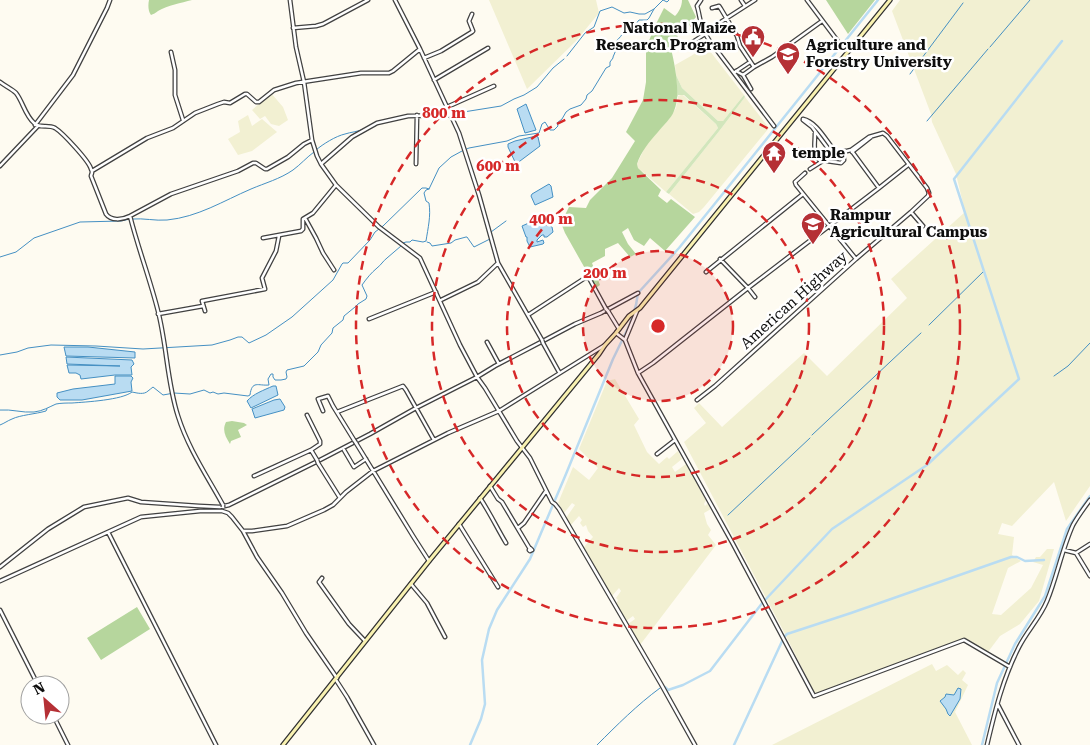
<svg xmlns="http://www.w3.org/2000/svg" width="1090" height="745" font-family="'Roboto Serif',serif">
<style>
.farmland{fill:#f2f0d2}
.green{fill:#d2e6bc}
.forest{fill:#b6d69d}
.water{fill:#b9dcf2;stroke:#4590c3}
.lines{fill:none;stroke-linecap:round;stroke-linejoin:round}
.stream{stroke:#4590c3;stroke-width:1}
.canal{stroke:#b9dcf2;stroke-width:2.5}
.minor-casing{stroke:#414141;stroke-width:5}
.secondary-casing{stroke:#303030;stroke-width:5.5}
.minor{stroke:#fff;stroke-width:2.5}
.secondary{stroke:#f9f2b1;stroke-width:3}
.minor-bridge-casing{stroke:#414141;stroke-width:5;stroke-linecap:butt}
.minor-bridge{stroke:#fff;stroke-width:2.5}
.ring{fill:none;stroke:#d62828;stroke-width:2.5;stroke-dasharray:9 6}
.labels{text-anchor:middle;stroke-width:5;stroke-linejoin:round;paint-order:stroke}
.poi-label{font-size:15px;font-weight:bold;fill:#0e0e0e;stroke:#fff;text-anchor:start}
.street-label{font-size:15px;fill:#0e0e0e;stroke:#fff}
.centre{fill:#d62828;stroke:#fff;stroke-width:2.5}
.ring-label{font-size:15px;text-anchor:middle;font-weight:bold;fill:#d62828;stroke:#fff;stroke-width:5;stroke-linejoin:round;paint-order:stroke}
</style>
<rect width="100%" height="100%" fill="#fefbf1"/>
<path class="farmland" d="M489,0H596L599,13L576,41L527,89Z
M900,0H1090V486L1066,521L1054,482L1012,526L1002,523L998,534L1014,537L1012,555L1021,561L1008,568L992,614L1001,615L1031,588L1043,565L1033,562L1036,557H1040L1047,549H1054L1039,601L1020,624L1000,636L988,652L965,638L815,694L785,634L684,442L706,423L694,408L699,403L722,427L804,353L827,376L907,298L891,279L965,212L956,174L932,122L931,114L892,11Z
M706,46L744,95L723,121H718L682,88L676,75L675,65L691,56Z
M271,93L283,107L288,120L279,126L271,124L265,116L260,119L252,110Z
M681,95H683L716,124L718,128L666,192L638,168L637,164L646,145L669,119L676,108L678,96Z
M745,97L769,128L704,207L699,212L693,214L669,194L720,130Z
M248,115L252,126L262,119L277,132L252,151L238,155L228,139L240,132L238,121Z
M615,379L639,419L634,425L647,452L659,464L667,457L669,459L678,451L682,459L672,467L675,472L686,464L706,500L704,504L705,506L708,503L711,509L704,513L707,524L711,530L708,535L716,545L640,645L628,624L635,619L633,616L626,621L616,604L618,600L616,598L621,591L619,588L612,596L583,548L593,537L588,531L586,525L583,527L580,523L582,520L579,516L570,526L566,518L575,505L572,503L564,513L558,503L573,467L589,480L598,468L579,449L607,381Z
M932,664L936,671L947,665L958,675L963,670L966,673L962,680L968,685L955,712L972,745H772Z"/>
<path class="green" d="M676,75L682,88L718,121H723L744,95L745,97L720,130L669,194L666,192L718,128L716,124L684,95H678L677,98Z"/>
<path class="forest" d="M149,0H192C181,3 168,5 158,11C156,13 153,14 151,15C148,11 148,5 149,0Z
M682,0H688L696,17L688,27L686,23L676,30L680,47L671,49C675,65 681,96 674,111C671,119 663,125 658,132C649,142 641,152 637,164L638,168L661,190L658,196L667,203L671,199L695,217L665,251L650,238L644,246L634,240L628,228L622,232L628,244L636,254L630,257L618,243L605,249V256L592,263L600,285L596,288L565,233L561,223L569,207L586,208L590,200L612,178L635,141L626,132L643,100L646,82V48L655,26L664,8L675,16C679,12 682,6 682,0Z
M826,0H875L848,34Z
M232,421L244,423L247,425L238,430L241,437L231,441L230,444C225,436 222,430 226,422Z
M137,607L150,629L101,660L87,638Z"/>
<path class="water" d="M526,104L536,130L525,133L517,109Z
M536,136L538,137L540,146L516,164L508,147V144L515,141Z
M549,184L551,186L553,197L535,205L531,196L532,194Z
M545,216L547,217L549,223L548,224L552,227L553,232L547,237H544V235H542L537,240V242L543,240L544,243L543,244L530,247L527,241V237H526L522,226L531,222H536L537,219Z
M64,347H88L135,352V358L66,356Z
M66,357L132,360L134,364L131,367L132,375H115L81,379L80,375L76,373H69L67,365L120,366L67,364Z
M115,376H131L133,378L131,382L132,391L82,400H60L57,397V393L73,389L115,384Z
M273,386H276L278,395L251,408L247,401C253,394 264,390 273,386Z
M280,399L285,407L284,410L255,418L252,409L274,400Z
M958,688L961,689L960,699L950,716L948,714L946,709L940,701L945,697L946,694L954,695Z"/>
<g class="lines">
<path class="stream" d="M663,0L667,2L669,0
M990,47L1030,0
M567,56L585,33L594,27L600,11L612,7L624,13L630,12L639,14H645L654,9
M910,74L963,3
M451,114L501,106L514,99L524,95L537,87L553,68L564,59
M411,115L440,113L447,114
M927,121L988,49
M368,127L375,123
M316,150C323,144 336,136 345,134C351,132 357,132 364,129
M132,219C144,218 155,221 167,220C198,217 223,201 251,189C265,183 280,179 293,170C300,165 307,157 314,152
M491,232L506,221
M427,242L430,243L432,246L451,243L455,240L466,237H467L474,247L490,239
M403,243L406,242H410L412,240L423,242L426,241C428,228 431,216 429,203L426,201L424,193L426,190L429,189L439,168L451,157L462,151L469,148L507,141L519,136L539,133L542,124L545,122L550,130H554L558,126L557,123L562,119L566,112L570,109L581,105L586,99L587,95L592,91L606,68L610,66V62L613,58V57L616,50V41C623,36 625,26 635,25L639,20H647L649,18L654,9L663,0
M0,257L16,252L34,238L80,222L121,221L130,219
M929,325L984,271
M0,355L17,352L28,348L51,345L96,346L143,349L212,345L230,340L238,337H242L249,343L266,335L292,317L333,280L342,264L343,263H348L370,240L375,232L383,226L422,188H426L429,189
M1054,376L1068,366L1090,343
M0,410C12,409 22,413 34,412C43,411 49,407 56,404C61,403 67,403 72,403C86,402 122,400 132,392C137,393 144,395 148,391C150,390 151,388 153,387L163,395L174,393L190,394L204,390L210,393L213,392L218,394L224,393L248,396L250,395C252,380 258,386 269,385L268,379L271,374H273V377L275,380H281L286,379L287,377L286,372L287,370L304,366L318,352L321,345L332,333L333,328L343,320L344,316L355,307L358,304L366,299L367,296L362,285C367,278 371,273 377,268C381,265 383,261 387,258L401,246
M0,425C5,423 7,421 12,419C20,415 36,414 46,411L47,409
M812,435L921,333
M728,515L810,438
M597,745C617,725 637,705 660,688"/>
<path class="canal" d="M765,600L832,529L927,465L1019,379L954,179L1062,41
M665,687L668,690L683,685L710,671L763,602
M470,745L481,719L485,704L482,660L489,629L497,610L530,559L566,474L613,359L630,324L636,305L638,293L679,248L717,201L878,0
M734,745L784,637L787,634L851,613L1011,557H1017L1025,561L1044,560
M982,745L997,683L1015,644L1045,596L1067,529L1090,496"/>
<g class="minor-casing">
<path id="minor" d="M290,0L296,47L304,82L312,140L317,156L321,164L336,185L379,227L420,258L460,345L477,377L485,388L517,441L530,458L552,502L555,504L559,509L661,684L695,745
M395,0L420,49L459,133L479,195L498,263L542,340
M701,0L697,6C700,15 700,26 705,34
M741,0L745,6
M755,0L713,27L708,31L706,35L709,40L774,126
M807,0L840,44
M712,8L719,6L721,9L737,36L740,46L754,67L772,57L822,21
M293,28L316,26L323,24L368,0
M688,45L705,34
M171,52L175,70V95L183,120
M424,58L441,51L472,32L473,31L469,21L472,14
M736,71L743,75L751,89
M735,72L750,62
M743,75L754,67
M434,80L488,48
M0,82C5,86 12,89 16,93C23,102 25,115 34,123C40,129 48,124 55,128C63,133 89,161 91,169C93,172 92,172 91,176L106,214C111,221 122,220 130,216C138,248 150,279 158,311C167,346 167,382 178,416C188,448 207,476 223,505
M447,107L494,86
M803,119C817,122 826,141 835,151
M35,125L73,75L107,8L110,0
M815,133C815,146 812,152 821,162L825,159L830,152
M851,150L879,188
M852,152L871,137
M825,159L827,161L841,163L844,160L843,151
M321,164L352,137L377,123L408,116L450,115
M416,164L417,115
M0,166L38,126
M810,169L821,162
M92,171L147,138L173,128L195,113L218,104L224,102L230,103L245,94H247L256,102H259L274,90L296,83L361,73H389L393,71L420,49
M805,173L795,182L796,185L856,259
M911,212L923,226
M130,216L171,194L238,171L253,163H256L265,169H267L288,157L304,144L312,140
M305,218L316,238L323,253L334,270
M263,238L301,231L303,229V219L313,213L336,185
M720,259L748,288L755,297
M706,272L803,194
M441,300L478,282L498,263
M205,311L202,301L265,289L262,278L276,251L279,236
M608,311L619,329
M158,314L203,306
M528,315L585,278H589L606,309
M369,319L436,292
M616,333L625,340L638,373L733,544L814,696L964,640L1010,667
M625,340L637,311
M487,342L499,364
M543,343L559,372
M638,373L653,363L748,288L879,188L908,165
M697,400L715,386L856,259L911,212L928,196L929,193L927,188L887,136L883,133L869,137L851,150L847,151H830L812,127L803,120
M323,411L318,399L328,396L333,406L354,440
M337,412L403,386L406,390L434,440
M307,415L320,441V444L311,450
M356,443L413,536L429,561
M344,450L354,467L366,459
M657,454L675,440
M318,463L340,498
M254,476L311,450L317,460
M490,486L498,499L502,502L530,549
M480,498C490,513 497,528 506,543
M459,524L498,587
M518,528L524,523L546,491
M243,531L257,557L282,593L306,633L337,678
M108,532L216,745
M530,548L532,550L530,551L529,550Z
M1064,550L1076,553L1090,576
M1076,553L1090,544
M0,567L48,529L84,507L128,498L141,502L199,506L220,507L229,505L320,460L370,434L416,408L477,377L495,366L543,341L575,324L601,313L638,293
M322,578L319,582L349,624L365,641
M0,581L141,517L200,511H222L228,513L232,517L243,531H252L287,526L324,510L333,505L346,492L373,471L448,433L499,411L605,345
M411,584L427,603L445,637
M0,610L38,685
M336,680L347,697L374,745
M998,705L1019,745
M53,715L68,745
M987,745C995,711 1003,678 1019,647C1027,631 1040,618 1047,601C1057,577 1062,549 1073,525C1078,516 1084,508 1090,500"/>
</g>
<g class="secondary-casing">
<path id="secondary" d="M283,745L429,561L599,354L605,345L616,333L629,316L640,308L890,0"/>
</g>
<use href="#minor" class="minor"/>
<use href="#secondary" class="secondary"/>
<g class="minor-bridge-casing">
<path id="minor-bridge" d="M606,309L608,311
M542,340L543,343
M354,440L356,443
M317,460L318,463
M223,507V505"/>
</g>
<use href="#minor-bridge" class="minor-bridge"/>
</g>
<circle cx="658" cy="326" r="75" fill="#d62828" fill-opacity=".12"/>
<g class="ring">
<circle cx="658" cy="326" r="75"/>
<circle cx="658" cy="326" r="151"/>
<circle cx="658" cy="326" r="226"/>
<circle cx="658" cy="326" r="302"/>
</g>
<defs>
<g id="civic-pin" transform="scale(1.25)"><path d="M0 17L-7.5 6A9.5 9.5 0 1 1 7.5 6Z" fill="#b53035" stroke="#fff"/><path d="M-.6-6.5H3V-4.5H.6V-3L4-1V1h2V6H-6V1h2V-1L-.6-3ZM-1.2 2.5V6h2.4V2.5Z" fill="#fff"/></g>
<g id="university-pin" transform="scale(1.25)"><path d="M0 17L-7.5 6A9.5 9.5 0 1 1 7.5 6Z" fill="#b53035" stroke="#fff"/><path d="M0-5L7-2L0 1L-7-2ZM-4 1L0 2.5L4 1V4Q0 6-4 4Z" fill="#fff"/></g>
<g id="temple-pin" transform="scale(1.25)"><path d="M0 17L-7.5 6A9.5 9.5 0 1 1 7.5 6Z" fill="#b53035" stroke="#fff"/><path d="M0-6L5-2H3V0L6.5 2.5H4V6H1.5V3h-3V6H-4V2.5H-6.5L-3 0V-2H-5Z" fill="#fff"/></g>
</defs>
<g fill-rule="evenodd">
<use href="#civic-pin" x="753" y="37"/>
<use href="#university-pin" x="788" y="54"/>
<use href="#temple-pin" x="774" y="153"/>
<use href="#university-pin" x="813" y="224"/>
</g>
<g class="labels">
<g class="poi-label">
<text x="736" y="33" text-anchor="end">National Maize<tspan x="736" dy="17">Research Program</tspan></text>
<text x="806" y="50">Agriculture and<tspan x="806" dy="17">Forestry University</tspan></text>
<text x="792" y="158">temple</text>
<text x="830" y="220">Rampur<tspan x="830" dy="17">Agricultural Campus</tspan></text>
</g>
<g class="street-label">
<text transform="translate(794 300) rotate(-42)" y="5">American Highway</text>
</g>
</g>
<circle cx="658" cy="326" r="8" class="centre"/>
<g class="ring-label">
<text x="444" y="118">800 m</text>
<text x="498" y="171">600 m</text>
<text x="551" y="224">400 m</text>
<text x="605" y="278">200 m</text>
</g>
<g transform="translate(45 700) rotate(333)"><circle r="24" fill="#ffffff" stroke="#9f9f9f"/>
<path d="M0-4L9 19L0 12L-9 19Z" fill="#b53035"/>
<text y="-8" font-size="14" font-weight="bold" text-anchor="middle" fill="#0e0e0e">N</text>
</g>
</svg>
